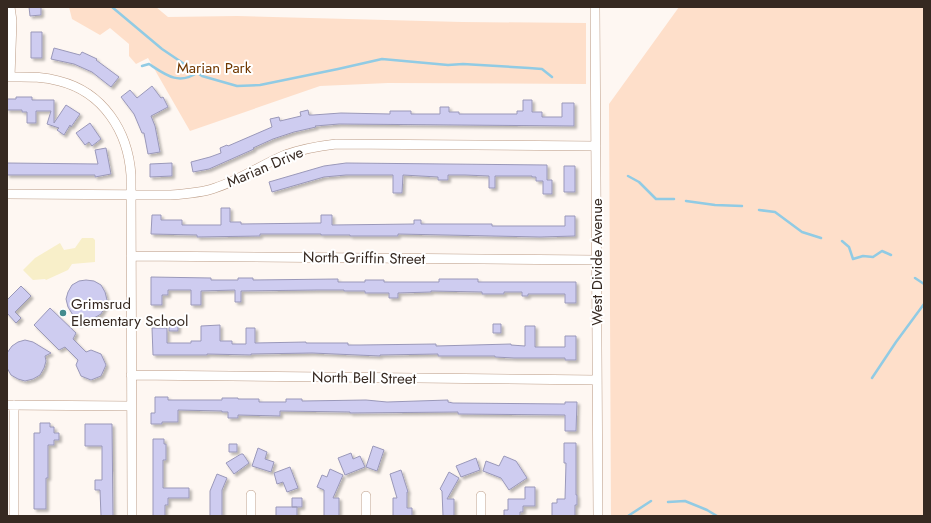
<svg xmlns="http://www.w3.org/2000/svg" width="931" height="523" font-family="Jost,sans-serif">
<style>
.green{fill:#fedfca}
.sand{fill:#f8efc9}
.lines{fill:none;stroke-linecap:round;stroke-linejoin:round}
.stream{stroke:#91cbe4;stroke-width:2.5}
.building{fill:#ceccf0;stroke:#9a98b9;filter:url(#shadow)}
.minor-casing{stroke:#bc9c86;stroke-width:10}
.minor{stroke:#fff;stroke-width:9}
.poi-dot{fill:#448c8e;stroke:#fff;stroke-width:1.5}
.labels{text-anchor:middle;stroke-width:4;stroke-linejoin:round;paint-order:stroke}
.park-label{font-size:15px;fill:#713800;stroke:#fff}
.street-label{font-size:15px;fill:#362921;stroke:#fff}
.poi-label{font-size:15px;fill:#362921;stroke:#fff;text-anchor:start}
</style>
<defs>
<filter id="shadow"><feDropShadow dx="2.5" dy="2.5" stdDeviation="1" flood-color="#0004"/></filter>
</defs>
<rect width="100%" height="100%" fill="#fef7f2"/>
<path class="green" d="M69,7H156L168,17L237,16L462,22L586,23V84L388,83L320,86L190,131L148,58L136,64L129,56V44L110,28L100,35L72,19Z
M679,7H924V516H611L609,104Z"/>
<path class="sand" d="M82,238H93L95,240V262L72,264L68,270L46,280L45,279L33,280L23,270L35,258L60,243L64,250L75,248Z"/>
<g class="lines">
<path class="stream" d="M112,7L162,49L202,76L237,86L260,85L338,69L382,59L448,65L463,64L529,68L542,69L552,77
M142,66L149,64C166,75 178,85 197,73
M628,176L639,182L656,199H674
M686,201L715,205L742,206
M759,210L775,212L802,232L821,238
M842,241L849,247L853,259L863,256L873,257L882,251L891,255
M915,278L924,284
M872,378L896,342L924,304
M668,502L685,501L707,510L717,516
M628,516L651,501"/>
</g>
<path class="building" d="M29,7H41V15L30,16Z
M31,32H42V58H31Z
M54,48L80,55L82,52L97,59L96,60L119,77L111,87L92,72L74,64L51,59Z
M152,86L161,98L163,97L168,107L151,116L155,126L160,152L148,154L144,133H142L134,114L121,97L130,90L137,98Z
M16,97H32V100H54V123L66,105L80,114L71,127L70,125L64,135L57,130L59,128L47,124L51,111H36V123H27V112H22V110H7V99H16Z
M523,100H532V112H542V117H562V103H574V126L339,124L315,126L316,127L294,132L273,139L253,148L254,149L209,169L193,172L191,162L210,157L221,153L220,148L227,145L228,146L272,127L270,119L279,117L280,121L301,116L300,112L308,110L309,115H313L341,113L390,114V111H411V114H440V107H449V112H459V114H517V111H523Z
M90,123L101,139L92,146L89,142L85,145L76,133Z
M106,148L111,174L95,177V175H7V163L98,164L95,150Z
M172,163V176L150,177V164Z
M346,163L547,165V180H552V194H543V181H536V177H532V176H495V188H489V176L465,175H448V180H438V177L403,175L402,193H393V175H346L324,177L272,192L269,182L324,166Z
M564,166H575V192H564Z
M221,208H230V222H241V224L321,223V215H332V225L414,224V220H421V224H492V226H565V216H575V236L540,237L398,234V236H350V235H321V234H260V236L197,237V235L151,234L152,215H161V220H182V225H221Z
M151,277L211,278V280H238V278H253V280L338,279V282H365V280H384V282H439V279H478V282H576V303H565V294H528V296H522V292H504V294H482V292L431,291V292L398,293V298H389V293H365V291H344V290H317L241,291V302H235V290L201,291V305H191V290H168V295H162V305H151Z
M86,280L94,281L101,285L105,292L107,300L105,307L101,314L94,318L87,320L82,319L79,325L68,307L66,299L68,292L72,285L79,281Z
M21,286L31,296L15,312L21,318L16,323L7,313V300Z
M50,308L76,333L73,339L86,352L91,350L101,354L106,365L101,376L91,380L81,376L76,365L78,360L65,347L59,350L34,325Z
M169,321H178V331H169Z
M493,324H501V333H493Z
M220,325V341H232V344H246V328H255V343L306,342V343H348V345H360L436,344V346L511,344V345L525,346V326H535V347H565V336H576V360H565V358H514L495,357V356H438V354L380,355V356L312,353L251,354V355L207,354V355H153L152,328H167V343H191V341H201V326Z
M25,340L33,342L51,353L45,356L46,361L44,368L40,375L33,379L25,381L18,379L11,375L7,368V353L12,346L18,342Z
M155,397H168V400H222V398H238V399H259V402H286V399H302V401L366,400L387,402L448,400V402L453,403L565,404V402H577L576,431H565V415L458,414V412L350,413V412L280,411V416L238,415V418H228V412H222V411L178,410V422H162V424H151V413H155Z
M40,423H50V427H54V433H59V440H54V445H48V478H46V509H34V433H40Z
M85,424H112L113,516H101L100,490H95V480H102V446H85Z
M153,439H164V444H166V460H163V488H189V498H168V505H165V516H153Z
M564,443H576V495H577V505H575V516H552V503H557V499H565L566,463H564Z
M229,444H237V452H229Z
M373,446L384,450L377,471L366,467Z
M258,448L267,452L265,459L274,462L271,472L252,466Z
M351,453L353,459L360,456L365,467L345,475L338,458Z
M241,454H243L249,463L234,474L226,463Z
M504,456L516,461L527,478L509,490L501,478L483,471L486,461L499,466Z
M476,458L480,470L461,477L456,466Z
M290,467L298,488L287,492L283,482L277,484L274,473Z
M330,469L343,475L333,498H339V516H324V490L317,487L322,475L327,477Z
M401,470L408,492H407V508H412V516H393V498H397L390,474Z
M449,472L459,478L447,499H454V516H443L442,491L440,489Z
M217,474L227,478L222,490V516H210V491Z
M525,487H535V506H523V512H520V516H504V510H508V499H525Z
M292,498H302V507H292Z
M276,507H297V516H276Z"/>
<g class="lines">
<g class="minor-casing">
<path id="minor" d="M10,7L12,21L10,77
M595,7L598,516
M7,77C25,77 42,76 59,81C103,92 128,131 131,175L132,516
M7,194L170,195C185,194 201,193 215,188C240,180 261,165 285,155C302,149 319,146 336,144L596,146
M131,256L597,260
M131,375L597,380
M7,405L131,406
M251,495V516
M366,496V516
M481,496V516
M14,516V405"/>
</g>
<use href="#minor" class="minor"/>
</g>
<circle class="poi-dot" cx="63" cy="313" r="4"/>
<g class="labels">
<g class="park-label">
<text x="214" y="73">Marian Park</text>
</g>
<g class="street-label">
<text transform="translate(265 167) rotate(-23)" y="5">Marian Drive</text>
<text transform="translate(364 258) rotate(1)" y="5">North Griffin Street</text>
<text transform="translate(597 262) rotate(-90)" y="5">West Divide Avenue</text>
<text transform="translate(364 378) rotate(1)" y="5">North Bell Street</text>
</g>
<g class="poi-label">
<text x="71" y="309">Grimsrud<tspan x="71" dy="17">Elementary School</tspan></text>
</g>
</g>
<rect width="931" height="523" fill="none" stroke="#362921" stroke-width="16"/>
</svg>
